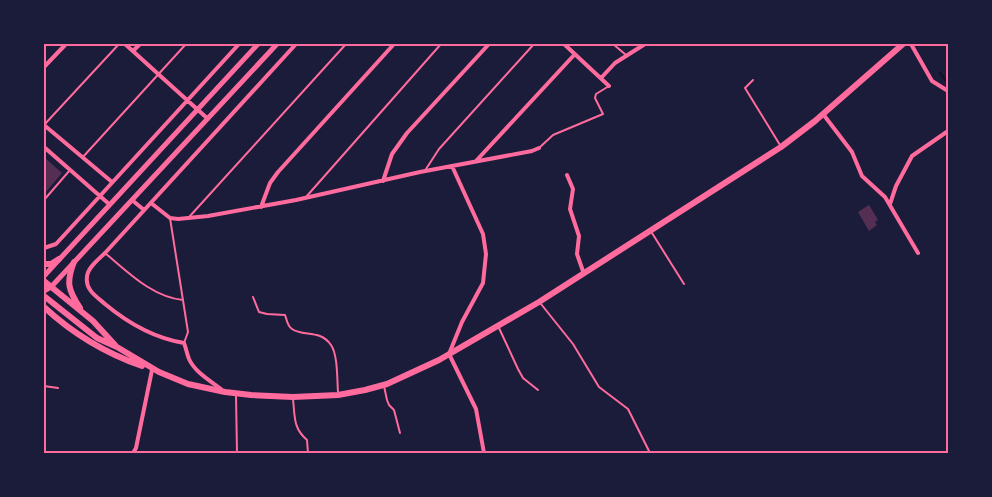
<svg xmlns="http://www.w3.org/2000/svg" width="992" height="497" font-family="'Alegreya Sans',sans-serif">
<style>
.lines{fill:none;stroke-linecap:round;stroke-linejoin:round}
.stream{stroke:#12122b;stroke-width:2.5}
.building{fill:#542f53}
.service{stroke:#ff6b9d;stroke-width:2}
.minor{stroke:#ff6b9d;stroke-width:4}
.tertiary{stroke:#ff6b9d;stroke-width:5}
.primary{stroke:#ff6b9d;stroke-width:6}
.neatline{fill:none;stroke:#ff6b9d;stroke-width:2}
</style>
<rect width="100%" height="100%" fill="#1b1b3a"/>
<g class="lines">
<path class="stream" d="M940,73L946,81"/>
</g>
<path class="building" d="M44,157L62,173L45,193L44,191Z
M869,205L878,220L875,222L877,225L869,231L858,212Z"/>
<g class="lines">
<path class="service" d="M613,44L626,55
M753,80L745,88L780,145
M44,125L119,44
M539,148L553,135L603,114L595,98L596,94L609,86
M82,158L186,44
M426,169L439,149L534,44
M306,197L441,44
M44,200L70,170
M190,216L346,44
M170,218L188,332L184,343
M652,233L684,284
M105,253C128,272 152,297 183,300
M253,297L259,312L267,314L285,315C287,320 287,326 292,329C303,337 320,329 331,345C338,355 337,380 338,392
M541,304L573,344L599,387L628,409L650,453
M499,328L518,369L523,378L538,390
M44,386L58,388
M384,386L387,400L389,405L394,410L400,433
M236,396L237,453
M293,399C295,417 293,428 307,440L308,453"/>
<path class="minor" d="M125,44L208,119
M564,44L609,86
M911,44L932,81L948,91
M44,46L45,44
M133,51L140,44
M44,67L66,44
M601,78L615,63L645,44
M823,114L852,152L862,176L885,197L918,253
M44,125L112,182
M44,147L109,204
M476,161L575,54
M452,166L483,234L486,254L483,283L462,322L449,354L476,409L484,453
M567,175L573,189L570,209L579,236L577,254L584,274
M383,181L392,154L407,133L489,44
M132,200L144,210
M151,203L170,218L178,219L208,216L296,200L420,172L532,151L539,148
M890,204L896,186L912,156L948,131
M261,207L270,183L278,172L394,44
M44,248L56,244L239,44
M221,389C209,380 195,372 189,359C187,354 186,348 184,343C154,338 129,324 105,304C97,297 85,290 87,277C87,268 99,259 105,253L296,44
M133,453L136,448L152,370
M520,453H528"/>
<path class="tertiary" d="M44,276L258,44
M44,291L51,287L277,44"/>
<path class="primary" d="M74,262C66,282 68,290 80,308
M44,264H51L59,259
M44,281L93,321L115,345
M44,296L97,338L117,347L159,372L188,384L225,392L251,395L293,397L338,395L365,390L387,384L439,360L539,302L781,147L815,121L903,44
M44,307C73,334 105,353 142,366"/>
</g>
<rect width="992" height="497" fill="none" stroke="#1b1b3a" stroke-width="90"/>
<rect x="45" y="45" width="902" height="407" class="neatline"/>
</svg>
